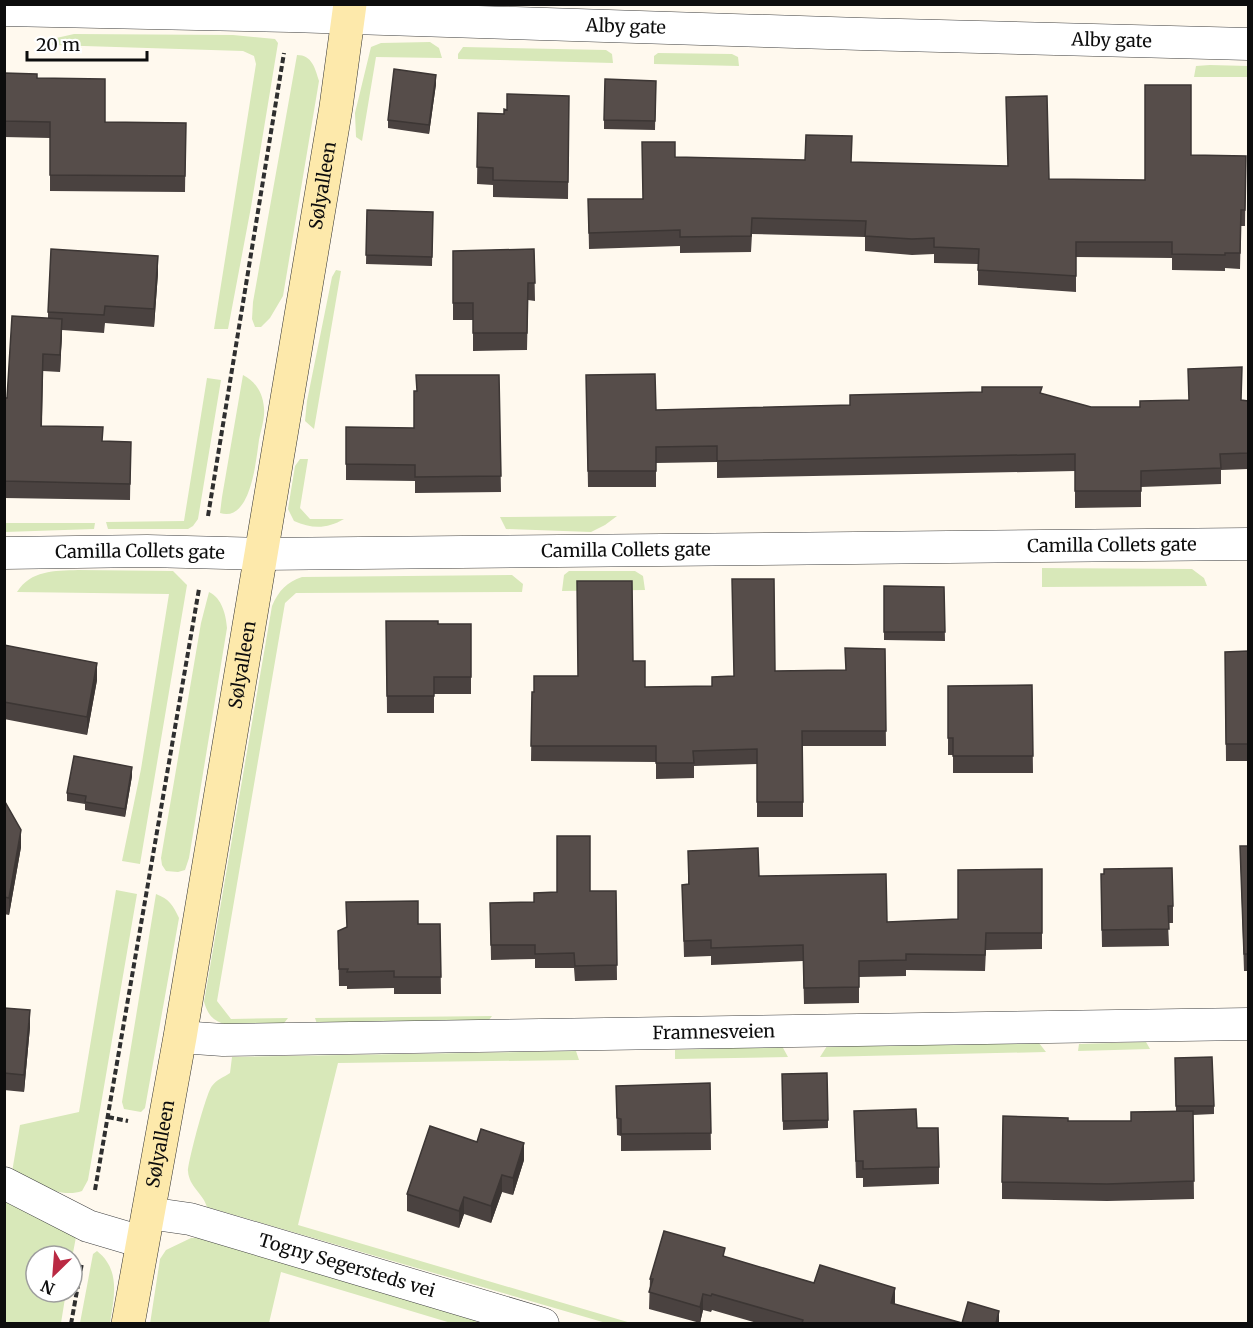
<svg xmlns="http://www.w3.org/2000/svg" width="1253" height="1328" font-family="Merriweather,serif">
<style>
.grass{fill:#d8e8b9}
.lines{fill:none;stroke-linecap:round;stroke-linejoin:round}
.street-casing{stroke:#404040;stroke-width:33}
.secondary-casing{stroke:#2f2f2f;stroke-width:34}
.path{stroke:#2f2f2f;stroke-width:4;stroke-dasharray:6 3;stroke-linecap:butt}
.street{stroke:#fff;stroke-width:32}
.secondary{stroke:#fde9ab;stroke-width:33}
.wall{fill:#4a4240}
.shaded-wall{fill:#3c3634}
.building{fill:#564d4a;stroke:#3c3634;stroke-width:1.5}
.labels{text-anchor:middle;stroke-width:6;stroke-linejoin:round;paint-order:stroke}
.street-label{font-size:18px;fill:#0d0d0d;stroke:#fff}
</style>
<rect width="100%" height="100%" fill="#fff9ee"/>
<path class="grass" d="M74,34L233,35L275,39L278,43L251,207L228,329H214L256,64L254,56L243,51L52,45V39Z
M430,42L439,48L442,58L376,57L362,141L356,137L355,113L371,47L381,43Z
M463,47L606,50L612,54L613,63L458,59V54Z
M658,53L732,54L738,57L739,66L654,64V56Z
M297,55C312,55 315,68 319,81L283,296L270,318L261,327H255L252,319L253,302Z
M1210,65L1248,66V77H1194L1196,66Z
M336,270L341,271L314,429L305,421L307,401L332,277Z
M243,375C256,382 263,393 264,408C265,418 261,430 259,440C256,460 251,523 220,513L222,497Z
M207,378L221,380L198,519L193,526L188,529H108L106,522L184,521Z
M300,459H308L300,508L310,519H344C327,529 312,529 294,521L288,509L295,466Z
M617,516L605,525L591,532L506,529L500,517Z
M5,523H95L94,529L5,532Z
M1042,568L1192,569L1204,578L1207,586L1042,587Z
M78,570L173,571L187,585L140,864L122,861L141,769L169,594L17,592C31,570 54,571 78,570Z
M569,571H635L643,576L645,590L562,591L564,575Z
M512,575L523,584L522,592L296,593L285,603L217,1001L231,1019L288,1018L281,1027C263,1026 227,1030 214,1019C208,1014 206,1008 204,1002L272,606C279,590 287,582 302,577Z
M209,592C222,598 226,615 227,628L189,858L185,870L178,872L166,871L162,865L161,858L201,623Z
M116,890L137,894L88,1180L82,1191C60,1199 31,1182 12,1172L20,1125L79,1112Z
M156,894C169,899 173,905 179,918L145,1108L141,1112L124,1109L122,1102Z
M492,1016L489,1020L317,1024L315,1018Z
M1146,1042L1150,1049L1078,1051L1079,1044Z
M1039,1043L1046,1052L820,1057L827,1046Z
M782,1046L788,1057L675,1059V1050Z
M576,1051L579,1060L338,1063L298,1225L631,1323H606L207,1207C203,1193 189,1187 188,1171C188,1162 206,1093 212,1086C216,1080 224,1077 230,1073L232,1057Z
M4,1199L76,1237L72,1258V1256H36V1292H66L61,1323H5Z
M191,1238H198L477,1320L475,1323H451L281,1272L269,1323L150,1324L160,1259L166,1250Z
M97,1251C121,1270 114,1297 110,1323H80L93,1254Z"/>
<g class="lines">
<g class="street-casing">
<g id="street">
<path id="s1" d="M4,10L290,16L861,34L1248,44"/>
<path id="s2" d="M4,553L147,551L261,554L1248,544"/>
<path id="s3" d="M180,1037L223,1040L1248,1024"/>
<path d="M4,1183L88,1226L142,1242"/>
<path id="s4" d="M148,1213L190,1219L543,1324"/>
</g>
</g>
<g class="secondary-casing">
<g id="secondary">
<path id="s5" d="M128,1324L180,1037L336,107L350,4"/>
</g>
</g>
<path class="path" d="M208,516L284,53
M108,1117L128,1121
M95,1190L199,589
M71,1324L82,1263"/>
<use href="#street" class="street"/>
<use href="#secondary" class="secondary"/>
</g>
<path class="wall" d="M4,73L37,78L105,122L186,123L185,192L50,191V138L4,137Z
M656,81L655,130L604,129V120Z
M436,84L429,134L388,128V120Z
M569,96L568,199L493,197V185L477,184L478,113L504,114L507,110Z
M1191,155L1246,156L1245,226H1241L1240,269L1225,268V271L1172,270V258L1076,257V292L978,285V264L934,263V254L912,255L865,251V237L752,234L751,252L680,253V246L589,249L588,199H643L675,157L852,162L1049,179L1145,180Z
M367,210L433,212L432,266L366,264Z
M534,249L535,301L528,300L527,350L473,351V320H453V251Z
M158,273L154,327L105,323L104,333L62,330L60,372L43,371L42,426L103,441L131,442L130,500L4,498V398H7L48,318V312Z
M499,375L501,492L415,493V481L346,480V427L414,428Z
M586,375L656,410L850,405L1042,394L1091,407H1140L1248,401V469L1221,470V484L1141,487V507L1075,508V471L717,478V462L656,463V487H588Z
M884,586L944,587L945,641L884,640Z
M386,621L438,624H471V694H434V713H387Z
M4,645L97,680L87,735L4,719Z
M885,649L886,746H803V817H757V764L694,766V778L656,779V762L531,761L532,692H534L578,676L633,661L645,687L712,686L733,676L775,671L846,670Z
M1248,651V761H1226L1225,652Z
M1032,685L1033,773H953V755H948V686Z
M132,776L125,817L85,810V804L67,801V793Z
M4,800L21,847L9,915L4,914Z
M1240,846H1248V971H1244Z
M688,851L887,922L958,919L1042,869V949L986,950L985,971L906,970V976L859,977V1003L804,1004L803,961L711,965V956L684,957L682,885L688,884Z
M590,891H616L617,980L575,981L574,968H535V959L491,960L490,903L534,902Z
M1101,891L1173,906V923H1168L1169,946L1102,947Z
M418,924H440L441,994H394V988L347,989V986H339L338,931Z
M4,1008L30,1027L24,1092L4,1090Z
M1175,1058L1214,1106V1114L1193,1115L1194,1199L1107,1201L1002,1199V1182L1068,1121H1131L1176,1111Z
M782,1074L828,1120V1128L783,1130Z
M710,1083L711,1150L621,1151V1136L617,1135L616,1086Z
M854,1111L917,1128L939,1167V1184L863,1187V1178H856Z
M524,1160L513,1195L502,1192L491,1223L464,1214L459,1228L407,1211V1194Z
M725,1257L814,1283L895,1304L962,1323H999H757L712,1310L711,1312L703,1310L700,1323L649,1309L650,1279Z"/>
<path class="shaded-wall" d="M436,75V84L429,134V125Z
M158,256V273L154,327V309Z
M62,319V335L60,372V355Z
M97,663V680L87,735V717Z
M132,767V776L125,817V809Z
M21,830V847L9,915V898Z
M30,1010V1027L24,1092V1075Z
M524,1143V1160L513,1195V1178Z
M502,1175V1192L491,1223V1206Z
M464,1197V1214L459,1228V1211Z
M895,1288V1304L891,1303Z
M703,1294V1310L700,1323V1307Z
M999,1311V1323H996Z"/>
<path class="building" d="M394,69L436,75L429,125L388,120Z
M4,73L37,74V78L105,79V122L186,123L185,176L50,175V122L4,121Z
M605,79L656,81L655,121L604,120Z
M1145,85H1191V155L1246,156L1245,210H1241L1240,253H1225V255L1172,254V242H1076V276L978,270L979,249L934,247V238L912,239L865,236L866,221L752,218L751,236L680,237V230L589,233L588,199H643L642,142H675V157L805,160L806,135L852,136L851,162L1008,166L1006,97L1047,96L1049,179L1145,180Z
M507,94L569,96L568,182L493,180V168L477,167L478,113L504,114V109L507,110Z
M367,210L433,212L432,257L366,255Z
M51,249L158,256L154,309L105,306L104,315L48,312Z
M534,249L535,283H528L527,333H473V303H453V251Z
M12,316L62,319L60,355L43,354L41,426L103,427L102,441L131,442L130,484L4,481V398H7Z
M1242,367L1241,400L1248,401V453L1220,454L1221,468L1141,471V491H1075V454L717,461V446L656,447V471H588L586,375L655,374L656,410L850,405V395L982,392V387H1042L1040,393L1091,407H1140V401L1189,400L1188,369Z
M416,375H499L501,476L415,477V465L346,464V427L414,428V391H417Z
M732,579H774L775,671L846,670L845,648L885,649L886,731H802L803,802H757V749L693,751L694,763H656V746H531L532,692H534V676H578L577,581H632L633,661H645V687L712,686V677L734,676Z
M884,586L944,587L945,632H884Z
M386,621H438V624H471V677H434V696H387Z
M4,645L97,663L87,717L4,702Z
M1248,651V744H1226L1225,652Z
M1032,685L1033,756H953V738H948V686Z
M74,756L132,767L125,809L85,802L86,796L67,793Z
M4,800L21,830L9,898L4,897Z
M557,836H590V891H616L617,965L575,966L574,953L535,954V945H491L490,903L534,902V893L557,892Z
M1240,846H1248V954H1244Z
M758,848L759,876L886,874L887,922L958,919V870L1042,869V933H986L985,955L906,954V960L859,961V987L804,988L803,945L711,948V940L684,941L682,885L689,884L688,851Z
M1172,868L1173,906H1168L1169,929L1102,930L1101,874H1104V869Z
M418,901V924H440L441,977H394V971L347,972L348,969H339L338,931L347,927L346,902Z
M4,1008L30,1010L24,1075L4,1073Z
M1212,1057L1214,1106H1176L1175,1058Z
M827,1073L828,1120L783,1121L782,1074Z
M710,1083L711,1133L621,1134V1119L617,1118L616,1086Z
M916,1109L917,1128H938L939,1167L863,1169V1161H856L854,1111Z
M1193,1111L1194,1181L1107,1184L1002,1182L1003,1116L1068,1118V1121H1131V1112Z
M430,1126L477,1142L481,1129L524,1143L513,1178L502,1175L491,1206L464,1197L459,1211L407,1194Z
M664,1231L725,1248L723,1256L814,1283L820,1265L895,1288L891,1303L962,1323L968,1302L999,1311L996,1323H998H802L803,1320L712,1294L711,1296L703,1294L700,1307L649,1292L653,1279H650Z"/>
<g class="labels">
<g class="street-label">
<text dy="6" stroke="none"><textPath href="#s1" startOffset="622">Alby gate</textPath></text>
<text dy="6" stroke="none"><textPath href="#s1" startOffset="1108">Alby gate</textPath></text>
<text dy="6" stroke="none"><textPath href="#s5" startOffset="1155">Sølyalleen</textPath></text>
<text dy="6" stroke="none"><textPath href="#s2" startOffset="1108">Camilla Collets gate</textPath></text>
<text dy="6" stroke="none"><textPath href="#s2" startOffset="622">Camilla Collets gate</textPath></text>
<text dy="6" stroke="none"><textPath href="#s2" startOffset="136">Camilla Collets gate</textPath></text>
<text dy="6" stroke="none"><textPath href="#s5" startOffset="669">Sølyalleen</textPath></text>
<text dy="6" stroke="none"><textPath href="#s3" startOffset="534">Framnesveien</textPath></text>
<text dy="6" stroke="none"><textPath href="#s5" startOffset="183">Sølyalleen</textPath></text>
<text dy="6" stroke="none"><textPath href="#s4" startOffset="206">Togny Segersteds vei</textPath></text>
</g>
</g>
<rect width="1253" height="1328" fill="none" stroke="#0d0d0d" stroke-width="12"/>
<g transform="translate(54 1274) rotate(205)"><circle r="28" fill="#ffffff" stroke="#9e9e9e" stroke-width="1.5"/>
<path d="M0-4.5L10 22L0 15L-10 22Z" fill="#ba2943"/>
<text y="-9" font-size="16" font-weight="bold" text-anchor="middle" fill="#0d0d0d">N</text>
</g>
<path d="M27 51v9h120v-9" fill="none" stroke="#0d0d0d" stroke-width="3"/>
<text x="36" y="51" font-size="18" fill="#0d0d0d" stroke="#ffffff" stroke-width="4.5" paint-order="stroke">20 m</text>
</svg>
